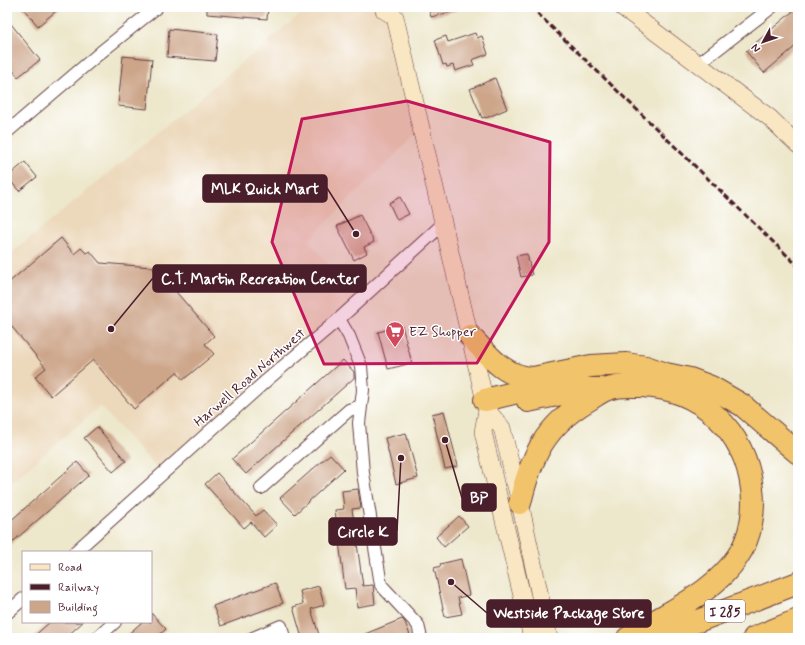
<svg xmlns="http://www.w3.org/2000/svg" width="805" height="645" font-family="Mynerve,sans-serif">
<style>
.built{fill:#ecd8ba}
.building{fill:#cda68a}
.lines{fill:none;stroke-linecap:round;stroke-linejoin:round}
.street-casing{stroke:#623d43;stroke-width:14}
.secondary-casing{stroke:#623d43;stroke-width:18}
.highway-casing{stroke:#623d43;stroke-width:24}
.street{stroke:#fff;stroke-width:12}
.secondary{stroke:#f9e7c3;stroke-width:17}
.highway{stroke:#f1c36a;stroke-width:22}
.rail{stroke:#4a1f2b;stroke-width:3;stroke-dasharray:6 3;stroke-linecap:butt}
.marked{fill:#c2185b;fill-opacity:0.2;stroke:#c2185b;stroke-width:3;stroke-linejoin:round}
.labels{text-anchor:middle;stroke-width:3;stroke-linejoin:round;paint-order:stroke}
.shield{fill:#fff;stroke:#80626b;stroke-width:1}
.shield-label{font-size:13px;font-weight:bold;fill:#4a1f2b}
.poi-label{font-size:14px;fill:#4a1f2b;stroke:#fff;text-anchor:start}
.street-label{font-size:14px;fill:#4a1f2b;stroke:#fff}
.leader{fill:none;stroke:#4a1f2b;stroke-width:1.5}
.callout-dot{fill:#4a1f2b;stroke:#fff;stroke-width:1.5}
.callout{fill:#4a1f2b;stroke:#4a1f2b;stroke-width:1.5}
.callout-label{font-size:15px;text-anchor:middle;font-weight:bold;fill:#fff}
</style>
<rect width="100%" height="100%" fill="#fff"/>
<filter id="ink" filterUnits="userSpaceOnUse"><feTurbulence type="fractalNoise" baseFrequency=".025" numOctaves="2"/><feDisplacementMap in="SourceGraphic" scale="8" xChannelSelector="R" yChannelSelector="G"/><feConvolveMatrix kernelMatrix="1 2 1 2 8 2 1 2 1" color-interpolation-filters="sRGB"/></filter>
<filter id="wash" filterUnits="userSpaceOnUse"><feTurbulence type="fractalNoise" baseFrequency=".012" numOctaves="4" result="noise"/><feDisplacementMap in="SourceGraphic" scale="16" xChannelSelector="R" yChannelSelector="G"/><feGaussianBlur stdDeviation="0.9" result="paint"/><feColorMatrix in="noise" values="0 0 0 0 0 0 0 0 0 0 0 0 0 0 0 0 0 1.4 0 .05"/><feComposite in="paint" operator="in"/></filter>
<g filter="url(#wash)">
<rect width="100%" height="100%" fill="#ede7cb"/>
<path class="built" d="M309,7H397L424,126L308,240L359,300L156,468L100,406L7,486V257Z"/>
<g id="blocks">
<path class="building" d="M22,7H61L38,26Z
M207,7H268L267,19L207,14Z
M428,7H458V10L431,17Z
M798,7V44L764,73L746,51Z
M7,19L40,60L18,77L7,63Z
M169,29L218,34L215,61L167,57Z
M475,33L477,38L482,36L488,54L472,60L474,65L455,71L453,65L447,67L446,64L443,65L435,40L446,36L448,42Z
M123,56L152,59L147,109L118,106Z
M495,78L507,109L486,118L485,117L482,118L470,89Z
M25,162L37,177L19,191L7,177Z
M400,197L409,214L397,220L389,203Z
M360,215L374,242L364,247L367,253L354,260L337,226Z
M61,238L74,254L81,248L86,253L90,251L100,263L152,267L158,275L171,264L182,277L171,286L214,336L205,344L214,354L183,380L177,372L134,409L93,360L51,396L35,377L46,368L7,321V284Z
M527,254L532,275L521,277L516,256Z
M402,326L412,363L388,369L378,332Z
M343,360L354,372V378L246,474L232,459Z
M444,411L458,466L445,469L432,414Z
M97,427L126,461L113,472L84,438Z
M406,433L418,478L396,484L385,438Z
M330,454L344,469L295,514L280,498Z
M77,462L89,475L7,547V524Z
M217,473L256,516L263,510L277,525L264,537L251,522L244,528L205,484Z
M358,489L361,508L352,509L363,586L373,585L375,604L357,607L355,588L345,589L335,510L344,509L342,491Z
M459,516L468,526L444,547L436,537Z
M461,559L469,595L458,598L462,614L445,617L434,568L441,566L440,564Z
M275,583L283,603L221,626L213,606Z
M319,586L324,605L311,609L320,638H302L293,607L303,604L300,591Z
M151,613L166,629L156,638H124L142,622H151Z
M402,619L405,622L411,638H355Z
M50,622H83L65,638H32Z"/>
</g>
</g>
<g filter="url(#ink)">
<use href="#blocks" fill-opacity="0" stroke="#623d43" stroke-width="1"/>
<g class="lines">
<g class="street-casing">
<path id="street" d="M698,64L772,7
M7,132L101,52L157,7
M339,319L349,336L361,366L363,390L359,423L363,473L381,585L418,625L421,638
M261,488L349,410L361,406
M75,552L267,380L339,319L443,224
M7,613L23,599
M97,638L115,622
M253,638L281,626L284,638"/>
</g>
<g class="secondary-casing">
<path id="secondary" d="M384,7V10L395,17L487,410L483,432L532,638
M622,7L770,118L798,145
M487,410L502,428L520,503L549,638"/>
</g>
<g class="highway-casing">
<path id="highway" d="M470,336C488,355 504,377 533,378L591,366L626,364L646,367L666,374L690,379L711,387L742,405L798,453
M485,400L546,385
M528,401L585,389H602
M520,503C531,457 545,426 587,401C594,397 601,391 608,389C618,385 631,386 641,386C701,388 745,431 752,489C755,511 751,537 738,556C713,595 665,612 628,638
M653,638L798,583
M754,638L798,620"/>
</g>
<use href="#street" class="street"/>
<use href="#secondary" class="secondary"/>
<use href="#highway" class="highway"/>
<path class="rail" d="M531,7L798,266"/>
</g>
</g>
<path class="marked" d="M407,101L550,142L549,242L477,363L324,364L272,242L302,119Z"/>
<defs>
<g id="supermarket-pin" transform="scale(1)"><path d="M0 17L-7.5 6A9.5 9.5 0 1 1 7.5 6Z" fill="#d1495b" stroke="#fff"/><path d="M-6-5.5h2.5l.6 2H6L4.5 2H-2.5L-4.4-4H-6ZM-1.5 3.2a1.3 1.3 0 1 0 .1 0ZM3 3.2a1.3 1.3 0 1 0 .1 0Z" fill="#fff"/></g>
</defs>
<g fill-rule="evenodd">
<use href="#supermarket-pin" x="395" y="331"/>
</g>
<g class="labels">
<rect class="shield" x="705" y="600" width="40" height="22" rx="3"/>
<g class="shield-label">
<text x="725" y="616">I 285</text>
</g>
<g class="poi-label">
<text x="409" y="336">EZ Shopper</text>
</g>
<g class="street-label">
<text transform="translate(249 377) rotate(-41)" y="5">Harwell Road Northwest</text>
</g>
</g>
<path class="leader" d="M356 234L327 188M111 329L153 278M445 440L462 498M401 458L397 531M451 582L487 613"/>
<g class="callout-dot">
<circle cx="356" cy="234" r="4"/>
<circle cx="111" cy="329" r="4"/>
<circle cx="445" cy="440" r="4"/>
<circle cx="401" cy="458" r="4"/>
<circle cx="451" cy="582" r="4"/>
</g>
<g class="callout">
<rect x="203" y="175" width="124" height="27" rx="4"/>
<rect x="153" y="265" width="213" height="27" rx="4"/>
<rect x="462" y="484" width="34" height="27" rx="4"/>
<rect x="329" y="518" width="68" height="27" rx="4"/>
<rect x="487" y="600" width="164" height="27" rx="4"/>
</g>
<g class="callout-label">
<text x="265" y="194">MLK Quick Mart</text>
<text x="260" y="284">C.T. Martin Recreation Center</text>
<text x="479" y="503">BP</text>
<text x="363" y="537">Circle K</text>
<text x="569" y="618">Westside Package Store</text>
</g>
<rect width="805" height="645" fill="none" stroke="#fff" stroke-width="24"/>
<rect x="22" y="551" width="130" height="72" fill="#ffffff" stroke="#b7a5aa"/>
<rect x="30" y="564" width="20" height="6" fill="#f9e7c3" stroke="#b7a5aa"/>
<text x="58" y="571" font-size="12" fill="#4a1f2b">Road</text>
<rect x="30" y="584" width="20" height="6" fill="#4a1f2b" stroke="#b7a5aa"/>
<text x="58" y="591" font-size="12" fill="#4a1f2b">Railway</text>
<rect x="30" y="601" width="20" height="12" fill="#cda68a" stroke="#b7a5aa"/>
<text x="58" y="611" font-size="12" fill="#4a1f2b">Building</text>
<g transform="translate(763 42) rotate(230)" stroke="#ffffff" stroke-width="3" paint-order="stroke">
<path d="M0-3L7 15L0 10L-7 15Z" fill="#4a1f2b"/>
<text y="-6" font-size="11" font-weight="bold" text-anchor="middle" fill="#4a1f2b">N</text>
</g>
</svg>
